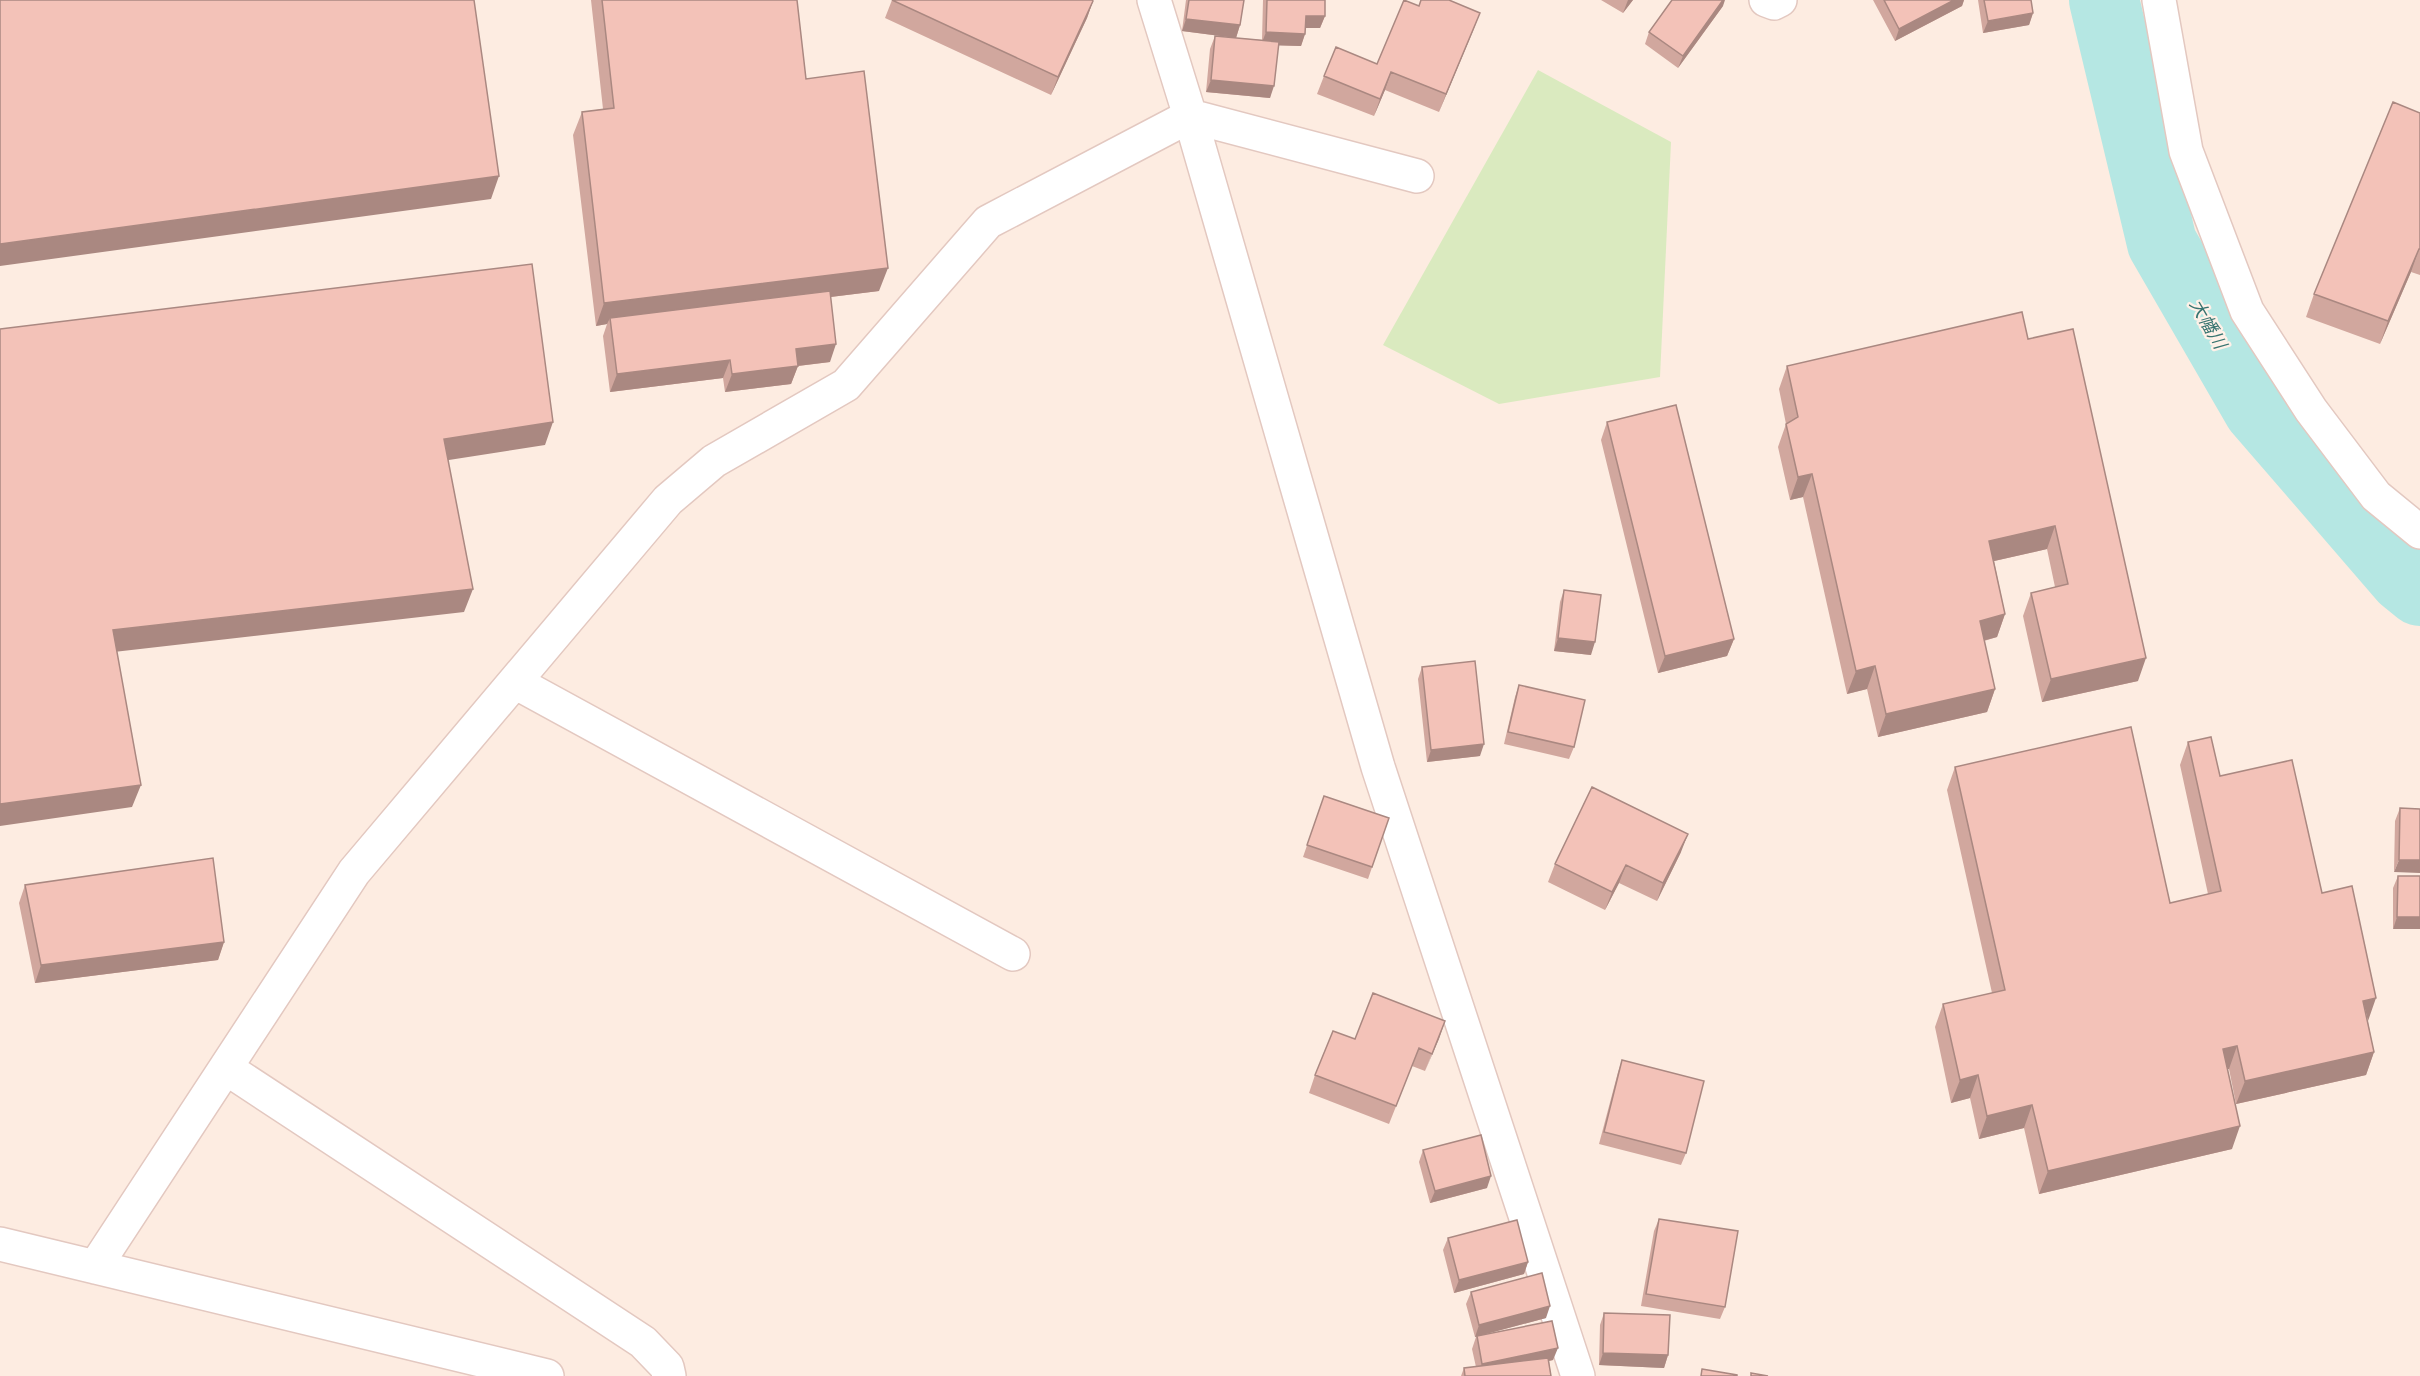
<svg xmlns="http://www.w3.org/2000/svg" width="2420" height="1376" font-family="'Source Sans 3','Noto Sans JP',sans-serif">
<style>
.green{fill:#daeabf}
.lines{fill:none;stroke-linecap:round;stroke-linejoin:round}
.river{stroke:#b5e7e3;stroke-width:70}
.minor-casing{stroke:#e3c8c0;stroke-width:36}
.minor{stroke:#fff;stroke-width:33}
.wall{fill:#d1a79e}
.shaded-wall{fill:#aa8881}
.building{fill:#f3c2b8;stroke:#aa8881;stroke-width:1.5}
.labels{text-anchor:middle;stroke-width:4.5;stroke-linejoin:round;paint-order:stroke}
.water-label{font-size:18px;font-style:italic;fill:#387470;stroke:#fff1e8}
</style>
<rect width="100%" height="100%" fill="#fdece1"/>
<path class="green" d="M1538,70L1671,142L1660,377L1499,404L1383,345Z"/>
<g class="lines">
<path class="river" d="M2104,0L2162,243L2258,409L2404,578L2420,591"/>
<g class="minor-casing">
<path id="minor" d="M1154,0L1190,116L1378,767L1578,1376
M1766,0L1774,3L1780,0
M2159,0L2186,151L2247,311L2311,410L2376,496L2420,532
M515,682L1013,954
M226,1068L643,1342L667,1367L669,1376
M0,1244L547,1376
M95,1267L354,872L668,500L714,461L846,385L988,222L1190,116L1417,176"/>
</g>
<use href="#minor" class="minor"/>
</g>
<path class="wall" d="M591,0H797L806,79L879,291L830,297V362L798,366L791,384L725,392L723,378L610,392L603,336L607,324L596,326L573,135L582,112L603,109Z
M892,0L1093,1L1087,18L1051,95L885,18Z
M1186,0H1244L1240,25L1236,38L1182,31Z
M1263,0H1325V16L1320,28H1305V34L1301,46L1278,45L1270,98L1206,92L1210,49L1215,36L1262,40Z
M1601,0H1633L1623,13Z
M1873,0H1964L1962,6L1895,41Z
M1978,0H2031L2033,13L2029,25L1983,33Z
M1419,6L1480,13L1439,112L1385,90L1374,116L1317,94L1324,76L1377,64Z
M1723,6L1678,68L1645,44L1649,32Z
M2420,113V275L2411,272L2380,344L2306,317L2314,294Z
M2028,339L2138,681L2042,702L2023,616L2031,593L2055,587L2047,549L1994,561L2005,614L1997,637L1984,641L1995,689L1987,712L1878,737L1867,689L1847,694L1803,497L1790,500L1778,447L1786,424L1779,389L1787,366Z
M1607,422L1734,639L1727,656L1658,673L1601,440Z
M1564,590L1591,655L1554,651L1560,602Z
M1422,667L1480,756L1427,762L1418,679Z
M1519,685L1574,747L1569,759L1504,744L1515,697Z
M2188,742L2220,776L2322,893L2368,1022L2374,1052L2366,1075L2236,1104L2229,1069H2227L2232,1149L2039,1194L2024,1128L1979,1139L1970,1098L1951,1103L1935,1027L1943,1004L1992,993L1947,790L1955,767L2170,903L2208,894L2180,765Z
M1324,796L1389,818L1368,879L1303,857Z
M2400,808L2420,809L2394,872L2395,821Z
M1681,852L1657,901L1619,883L1605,910L1548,882L1555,864Z
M2398,876H2420L2393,929V888Z
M25,885L224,942L218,960L35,983L19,903Z
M1445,1021L1425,1071L1412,1066L1389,1124L1309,1093L1315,1075L1355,1039Z
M1622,1060L1686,1153L1681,1165L1599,1144L1618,1072Z
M1423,1150L1487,1188L1430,1203L1419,1162Z
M1659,1219L1725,1307L1720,1319L1641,1306L1654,1231Z
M1448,1238L1528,1262L1524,1274L1454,1293L1443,1250Z
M1471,1292L1546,1318L1482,1335L1553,1360L1549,1361L1551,1376H1461L1464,1368L1476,1367L1472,1349L1476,1337H1475L1466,1304Z
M1604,1313L1668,1355L1664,1368L1599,1365L1600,1325Z"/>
<path class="shaded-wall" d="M1628,0H1633L1623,13Z
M1723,0H1725L1723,6L1678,68L1683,56Z
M1954,0H1964L1962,6L1895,41L1899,29Z
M1093,1L1087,18L1051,95L1058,77Z
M1480,13L1473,31L1439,112L1446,94Z
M2033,13L2029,25L1983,33L1988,21Z
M1306,16H1325L1320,28H1302Z
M1186,19L1240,25L1236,38L1182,31Z
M1266,32L1305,34L1301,46L1261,45Z
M1391,72L1385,90L1374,116L1380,99Z
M1211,80L1274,86L1270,98L1206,92Z
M499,176L491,199L0,266V244Z
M2419,249L2411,272L2380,344L2388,321Z
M888,268L879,291L611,324L610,318L607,324L596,326L604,303Z
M836,344L830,362L789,367L796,349Z
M730,360L723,378L610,392L617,374Z
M798,366L791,384L725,392L732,374Z
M553,422L545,445L436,462L444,439Z
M1812,474L1803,497L1790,500L1798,477Z
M2055,526L2047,549L1981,564L1989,541Z
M473,589L464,612L105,653L113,630Z
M2005,614L1997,637L1971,644L1980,621Z
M1558,638L1595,642L1591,655L1554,651Z
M1734,639L1727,656L1658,673L1665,656Z
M2146,658L2138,681L2042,702L2051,679Z
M1875,666L1867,689L1847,694L1856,671Z
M1995,689L1987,712L1878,737L1886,714Z
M1484,744L1480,756L1427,762L1431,750Z
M141,785L132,807L0,826V804Z
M1688,834L1681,852L1657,901L1663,883Z
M2399,860H2420V873L2394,872Z
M1626,865L1619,883L1605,910L1612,892Z
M2397,917H2420V929H2393Z
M224,942L218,960L35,983L41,965Z
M2376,998L2368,1021L2363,1001Z
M1445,1021L1439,1039L1425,1071L1432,1054Z
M2237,1046L2229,1069L2214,1072L2223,1049Z
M2374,1052L2366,1075L2236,1104L2245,1081Z
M1978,1075L1970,1098L1951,1103L1960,1080Z
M2032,1105L2024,1128L1979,1139L1987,1116Z
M2240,1126L2232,1149L2039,1194L2048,1171Z
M1491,1176L1487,1188L1430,1203L1435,1191Z
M1528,1262L1524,1274L1454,1293L1459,1280Z
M1550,1306L1546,1318L1475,1337L1479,1325Z
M1558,1348L1553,1360L1478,1376L1482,1364Z
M1603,1353L1668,1355L1664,1368L1599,1365Z"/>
<path class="building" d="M0,0H474L499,176L0,244Z
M602,0H797L806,79L864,71L888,268L604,303L582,112L614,108Z
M892,0H1092L1093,1L1058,77Z
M1189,0H1244L1240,25L1186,19Z
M1267,0H1325V16H1306L1305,34L1266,32Z
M1404,0L1419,6L1421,0H1449L1480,13L1446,94L1391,72L1380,99L1324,76L1336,47L1377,64Z
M1672,0H1723L1683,56L1649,32Z
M1884,0H1954L1899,29Z
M1984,0H2031L2033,13L1988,21Z
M1215,36L1279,42L1274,86L1211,80Z
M2393,102L2420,113V249H2419L2388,321L2314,294Z
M532,264L553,422L444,439L473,589L113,630L141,785L0,804V329Z
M830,291L836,344L796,349L798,366L732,374L730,360L617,374L610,318Z
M2022,312L2028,339L2073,329L2146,658L2051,679L2031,593L2068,584L2055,526L1989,541L2005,614L1980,621L1995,689L1886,714L1875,666L1856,671L1812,474L1798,477L1786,424L1798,417L1787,366Z
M1676,405L1734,639L1665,656L1607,422Z
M1564,590L1601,595L1595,642L1558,638Z
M1475,661L1484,744L1431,750L1422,667Z
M1519,685L1585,700L1574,747L1508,732Z
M2131,727L2170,903L2221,891L2188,742L2211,737L2220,776L2292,760L2322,893L2352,886L2376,998L2363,1001L2374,1052L2245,1081L2237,1046L2223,1049L2240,1126L2048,1171L2032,1105L1987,1116L1978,1075L1960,1080L1943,1004L2005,990L1955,767Z
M1592,787L1688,834L1663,883L1626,865L1612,892L1555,864Z
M1324,796L1389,818L1372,867L1307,845Z
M2400,808L2420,809V860H2399Z
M213,858L224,942L41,965L25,885Z
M2398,876H2420V917H2397Z
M1373,993L1445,1021L1432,1054L1419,1048L1396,1106L1315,1075L1333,1031L1355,1039Z
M1622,1060L1704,1081L1686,1153L1604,1132Z
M1481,1135L1491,1176L1435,1191L1423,1150Z
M1659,1219L1738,1231L1725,1307L1646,1294Z
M1517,1220L1528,1262L1459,1280L1448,1238Z
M1542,1273L1550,1306L1479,1325L1471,1292Z
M1604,1313L1670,1315L1668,1355L1603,1353Z
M1552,1321L1558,1348L1482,1364L1477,1336Z
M1548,1358L1551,1376H1465L1464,1368Z
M1702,1369L1737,1375V1376H1701Z
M1751,1373L1768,1376H1751Z"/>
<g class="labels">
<g class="water-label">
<text transform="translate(2208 324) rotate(60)" y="6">大幡川</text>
</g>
</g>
</svg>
